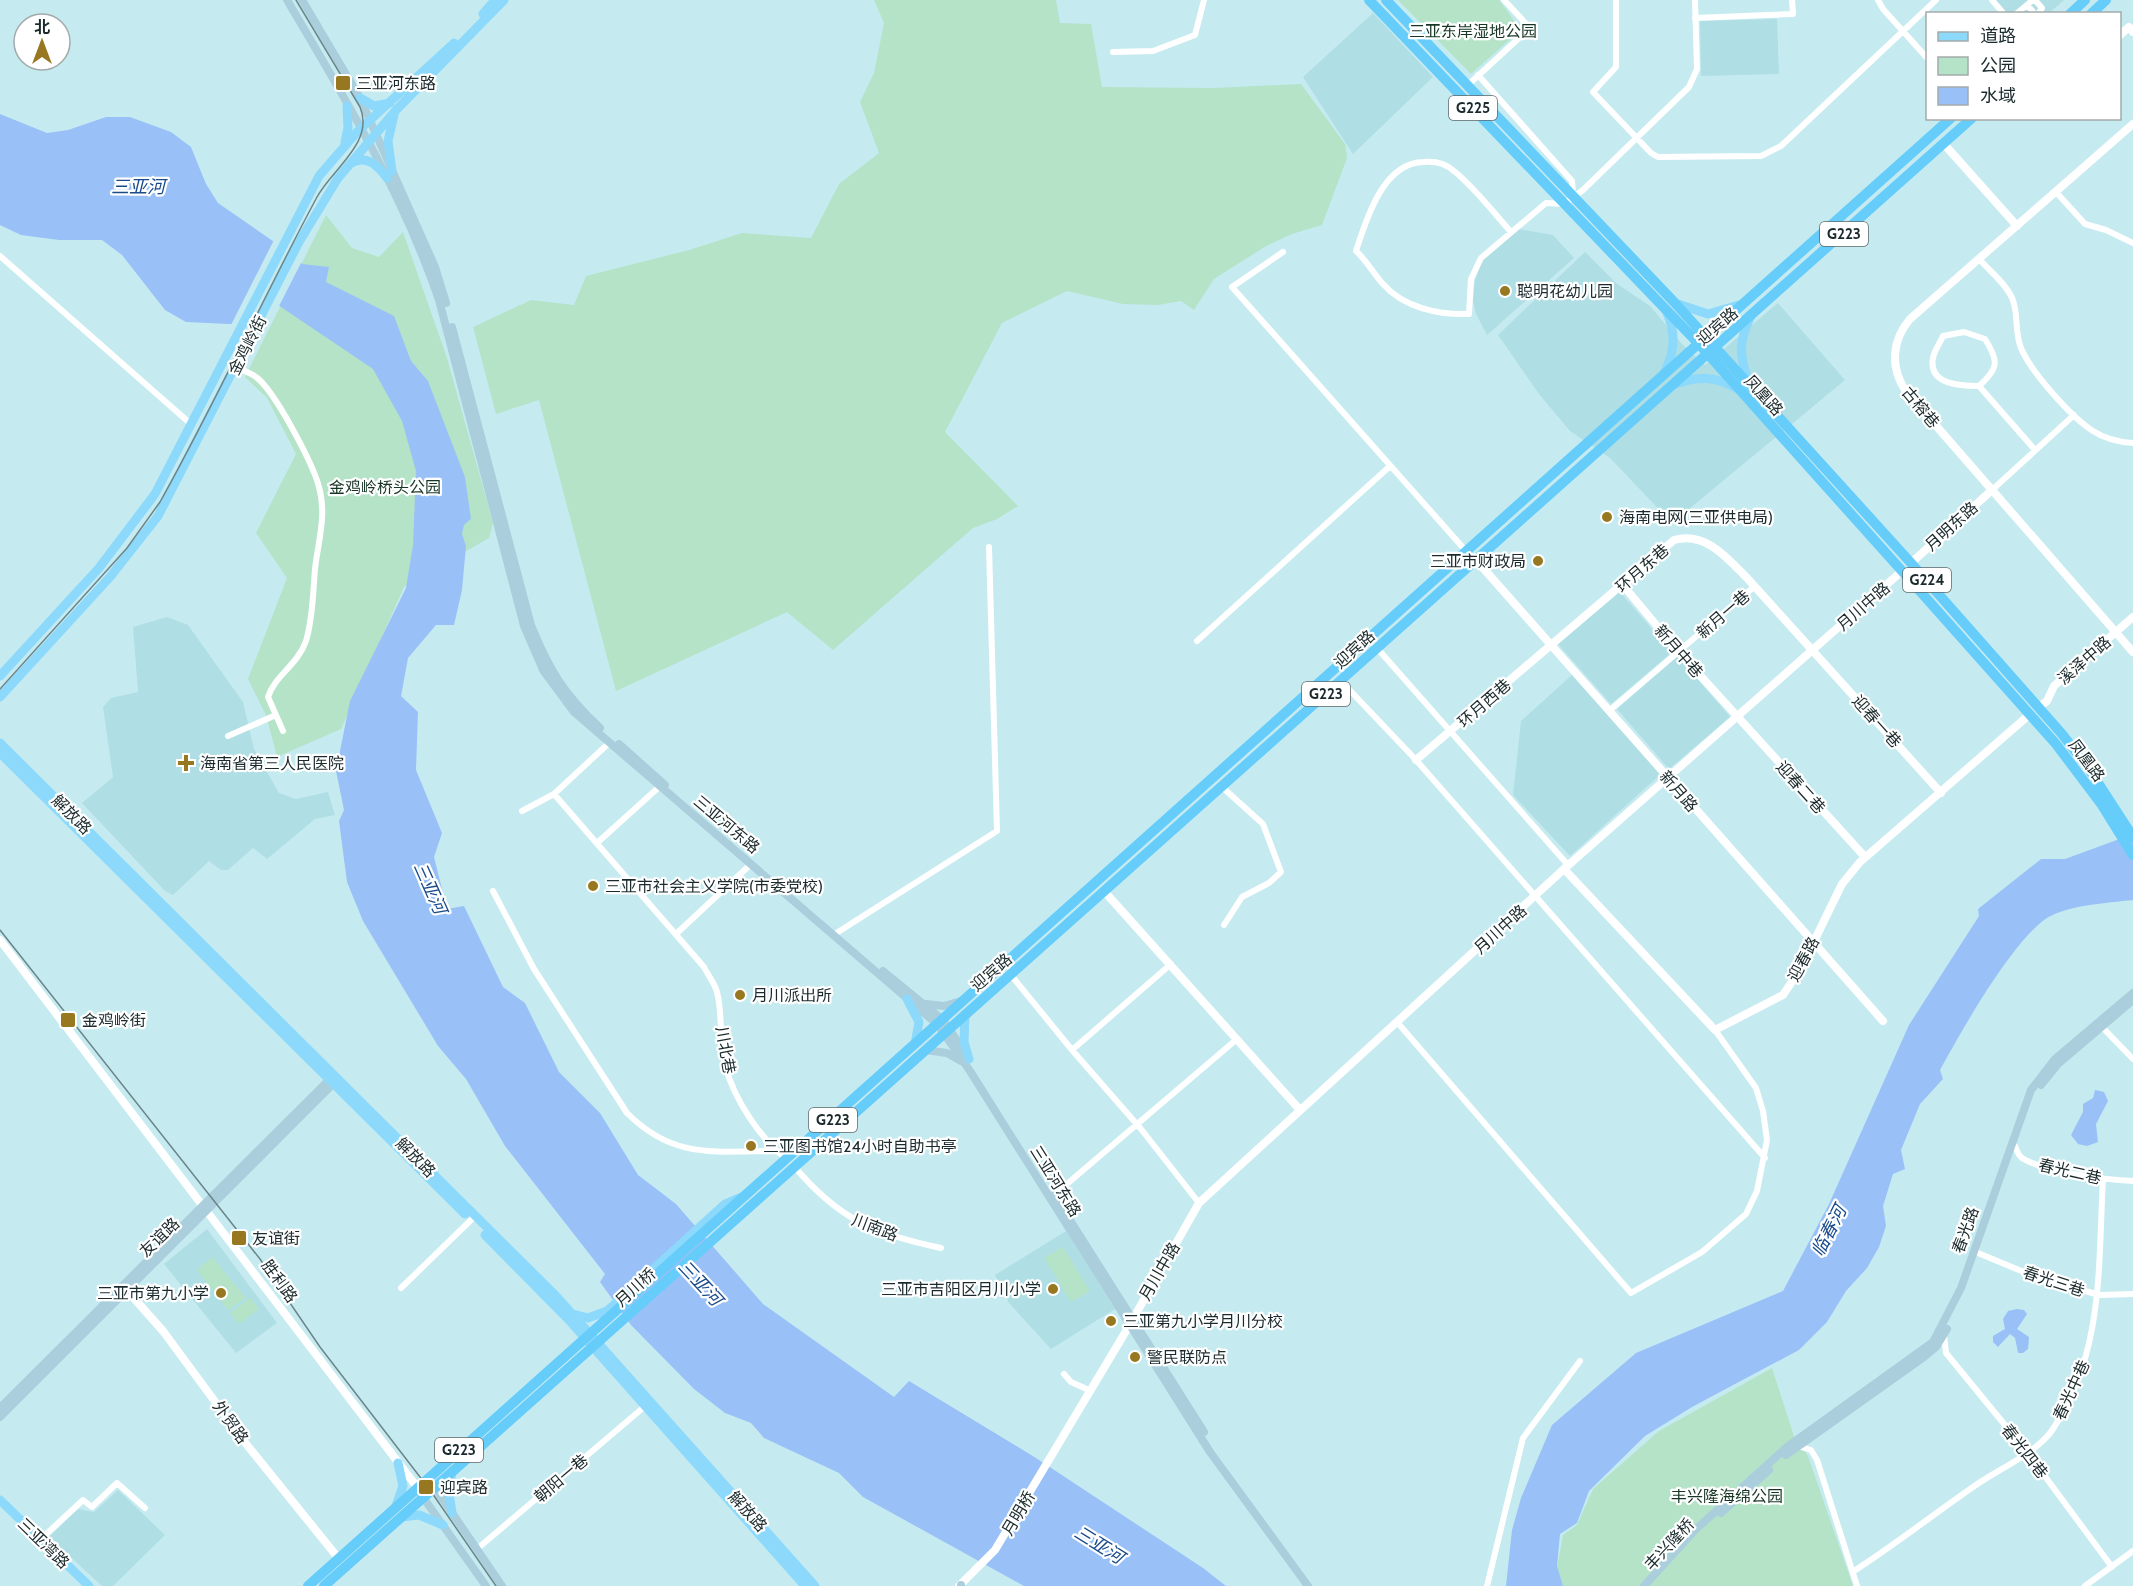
<svg xmlns="http://www.w3.org/2000/svg" width="2133" height="1586" font-family="Cabin,'Noto Sans SC',sans-serif">
<style>
.built{fill:#afdee4}
.green{fill:#b4e3c8}
.water{fill:#99c1f7}
.pier{fill:#c5ebf1}
.lines{fill:none;stroke-linecap:round;stroke-linejoin:round}
.minor{stroke:#fff;stroke-width:6}
.tertiary{stroke:#fff;stroke-width:8}
.secondary{stroke:#abcedd;stroke-width:8}
.primary{stroke:#8cd9fb;stroke-width:9}
.trunk{stroke:#66ccfa;stroke-width:10}
.tram{stroke:#6b8589;stroke-width:1.5}
.poi-dot{fill:#977720;stroke:#fff;stroke-width:2}
.labels{text-anchor:middle;stroke-width:4.5;stroke-linejoin:round;paint-order:stroke}
.shield{fill:#fff;stroke:#5f6a6b;stroke-width:1.5}
.shield-label{font-size:15px;font-weight:bold;fill:#1b2a2c}
.park-label{font-size:16px;fill:#163525;stroke:#fff}
.poi-label{font-size:16px;fill:#1b2a2c;stroke:#fff;text-anchor:start}
.street-label{font-size:16px;fill:#1b2a2c;stroke:#fff}
.water-label{font-size:18px;font-style:italic;fill:#1a4c8c;stroke:#fff}
</style>
<rect width="100%" height="100%" fill="#c5ebf1"/>
<path class="built" d="M1988,0H2064L2048,14L2001,13Z
M1373,13L1433,77L1353,154L1303,77Z
M1777,19L1779,74L1701,76L1700,21Z
M1518,229L1553,235L1574,258L1487,335L1476,314L1473,301L1475,281L1482,259Z
M1585,252L1616,283L1650,306L1682,344L1705,365L1778,303L1845,380L1672,523L1610,458L1570,431L1539,394L1498,335Z
M1620,592L1672,652L1611,704L1558,644Z
M167,617L188,625L243,702L254,749L279,793L296,799L328,792L335,815L315,819L267,859L253,848L228,870H221L209,861L173,895L165,891L82,803L113,777L103,707L111,698L138,692L133,627Z
M1678,656L1730,717L1669,769L1617,709Z
M1572,675L1662,773L1570,856L1513,795L1521,721Z
M207,1229L277,1323L236,1353L164,1264Z
M1066,1231L1115,1309L1051,1349L1009,1303L995,1275Z
M118,1490L165,1535L113,1586H102L49,1537L78,1509L94,1512Z"/>
<path class="green" d="M874,0H1056L1060,23L1091,24L1102,87L1214,88L1301,84L1345,144L1347,158L1322,225L1292,234L1266,246L1214,279L1194,310L1181,301L1158,305L1123,304L1067,291L1002,323L945,432L1018,506L997,519L973,528L833,650L787,612L616,691L539,400L496,414L473,327L531,300L574,305L586,276L689,250L742,233L811,238L839,184L879,153L860,102L874,73L884,23Z
M1398,0H1499L1516,23V34L1471,74Z
M326,215L352,248L379,257L403,232L447,358L493,523L489,538L404,587L341,729L277,757L266,715L248,679L287,578L256,533L296,454L267,398L245,377Z
M1063,1247L1090,1291L1071,1302L1044,1258Z
M212,1257L246,1298L228,1310L197,1270Z
M250,1298L259,1309L239,1324L230,1313Z
M1772,1368L1794,1436L1808,1456L1853,1586H1563L1557,1568L1563,1535L1577,1525L1593,1489L1659,1431Z"/>
<path class="water" d="M0,114L47,133L68,130L106,117H130L171,132L191,147L206,184L218,203L299,259L302,264L329,267L326,282L394,316L411,361L428,381L465,477L471,519L464,525L462,534L466,546L462,590L454,625H436L408,658L401,696L418,712L416,770L442,833L434,857L447,909L464,906L503,987L525,1003L559,1072L600,1113L638,1175L676,1204L763,1304L894,1397L909,1381L1036,1458L1203,1568L1226,1586H1024L863,1497L839,1473L764,1438L751,1423L725,1413L694,1389L631,1325L600,1282L605,1274L505,1146L466,1079L438,1046L363,921L347,882L339,821L344,810L336,771L350,701L406,588L413,545L416,471L402,421L373,369L278,305L250,325L186,322L165,310L122,255L102,240H59L21,235L0,225Z
M2133,834V900C2108,903 2065,905 2044,920C2009,947 1962,1030 1940,1070L1943,1079L1920,1104L1901,1150L1905,1169L1893,1174L1883,1206L1886,1226L1879,1247L1867,1268L1846,1291L1827,1322L1799,1350L1692,1407L1645,1436L1589,1491L1577,1523L1560,1534L1557,1566L1563,1586H1506L1512,1530L1521,1498L1552,1425L1636,1353L1783,1291L1829,1204L1909,1025L1979,916L1978,909L2041,859H2065Z
M2095,1090L2104,1092L2108,1101L2096,1124L2098,1142L2087,1146L2078,1144L2071,1135L2083,1112V1104L2093,1098Z
M2017,1309L2024,1310L2027,1314L2017,1329L2029,1337L2028,1349L2023,1353H2018L2015,1338L2010,1334L1998,1347L1993,1342V1336L2005,1329L2003,1319L2008,1311Z"/>
<path class="pier" d="M275,238L303,259L278,308L251,327H230Z"/>
<g class="lines">
<path class="minor" d="M1616,0V67L1593,92L1651,153L1658,157L1761,156L1781,146L1936,0
M1878,0L1883,9L1928,59
M1992,0L2004,14
M2035,0L2042,8L2040,11L2043,14
M2027,5L2035,14
M2016,14L2033,0
M1695,18L1793,14L1792,0
M1113,52L1153,51L1195,35L1204,0
M1478,75L1572,181L1573,195
M1468,85L1530,28L1504,0
M2056,192L2085,224L2106,230L2133,243
M1511,232C1493,212 1475,188 1454,171C1445,163 1435,161 1424,162C1383,162 1366,220 1356,251C1367,261 1373,273 1383,284C1404,308 1439,315 1469,314L1471,279L1481,258L1546,203L1564,204L1583,190L1689,87L1697,69L1695,0
M1283,252L1232,287L1466,551
M0,256L192,425
M1979,259C1989,270 2006,284 2012,298C2019,313 2014,331 2021,348C2031,372 2071,417 2093,431C2105,439 2119,442 2133,443
M236,367C242,370 251,373 256,377C275,391 313,464 319,487C327,515 318,542 315,569C313,592 313,618 306,641C297,666 275,675 268,697L283,731
M1979,386C1999,368 1999,361 1985,339L1964,332L1943,336C1940,343 1934,351 1933,358C1928,385 1961,386 1979,386L2035,450
M1992,490L2074,415
M1197,641L1389,467
M1377,648L1568,865
M1341,681L1416,760L1765,1158
M1609,711L1755,586
M228,736L276,715
M1222,787L1263,824L1281,872L1269,883L1242,897L1224,925
M554,794L704,967C708,975 715,984 717,992C723,1015 719,1042 725,1065C734,1099 760,1139 788,1160
M522,811L554,794L609,743
M597,843L659,787
M493,891L534,969L627,1113C674,1160 715,1151 776,1151
M838,932L997,831L989,547
M676,934L751,864
M1011,975L1072,1050L1171,964
M1397,1022L1631,1293L1702,1252L1746,1214L1757,1191L1767,1140L1763,1111L1756,1088L1715,1030
M2102,1027L2133,1059
M1072,1050L1141,1129L1199,1203
M2015,1146C2017,1151 2018,1155 2022,1158C2043,1172 2108,1180 2133,1181
M794,1166C838,1219 874,1234 941,1248
M1054,1195L1237,1039
M1978,1253L2031,1275L2099,1295L2133,1294
M401,1288L471,1220
M1944,1335L1946,1353L2027,1452L2112,1567
M1064,1374L1071,1382L1091,1391
M1798,1446L1811,1450L1817,1460L1857,1586
M41,1539L83,1500L92,1507L117,1483L145,1508
M477,1549L644,1407
M1854,1571C1896,1544 1935,1513 1976,1485C1999,1469 2038,1452 2053,1429C2104,1352 2098,1267 2103,1179
M1487,1586L1523,1438L1580,1361
M2085,1586L2133,1551"/>
<path class="tertiary" d="M2120,35L2129,27L2133,32
M2133,124L1910,319C1892,340 1890,367 1905,390L2133,652
M1944,144L2017,226
M1476,560L1883,1021
M1911,563L1992,490
M1622,584L1677,650L1865,857
M2039,707L2047,701L2054,686L2133,617
M1416,760L1674,540C1706,531 1728,559 1748,579L1941,793
M1564,869L1715,1030L1783,995L1801,968L1842,884L1860,862L2029,715
M1104,891L1300,1110
M0,940L417,1487
M124,1287L163,1331L247,1445L339,1559
M959,1586L995,1550L1129,1326L1199,1203L1564,869L1902,571"/>
<path class="secondary" d="M287,0C344,96 403,194 439,300L524,626L543,670L574,712L938,1025L970,1071L1210,1452L1308,1586
M302,0L360,98L435,267L446,303
M452,327L531,625C549,670 564,694 600,728
M619,744L665,785
M883,971L943,1020L966,1054
M926,1004L944,1006L961,1001
M925,1050L947,1053L961,1061
M2041,1085L2058,1064L2133,1000
M1054,1195L1204,1432
M0,1408L334,1075
M0,1417L337,1080
M1786,1455L1924,1357L1936,1347L1947,1329
M431,1482L502,1586
M420,1493L486,1586
M1721,1513L1769,1470
M961,1586V1585
M1644,1586L1695,1530L1787,1447L1933,1342L1961,1288L2031,1090L2055,1059L2133,993"/>
<path class="primary" d="M483,14L495,0
M360,98L374,106L390,103
M345,142L348,128L347,106
M350,164C366,153 378,166 387,178
M392,171L388,141L394,115
M1678,304L1708,314L1739,305
M1665,371C1675,352 1676,333 1667,313
M1749,383C1739,355 1738,342 1751,316
M1675,384C1698,376 1715,376 1736,388
M0,676L99,568L155,494L319,176L357,132L454,43
M0,697L110,577L158,516L299,242L338,178L397,109L504,0
M0,743L556,1296L815,1586
M0,753L465,1214
M907,999L919,1022L915,1044
M965,1014L964,1042L969,1059
M485,1235L569,1320L805,1586
M573,1314L588,1318L607,1311L725,1204L741,1197
M452,1471L449,1493L452,1513
M0,1500L89,1586
M396,1506L403,1486L398,1463
M401,1517L419,1515L443,1525"/>
<path class="trunk" d="M1369,0L1698,343L1902,571L2056,744L2102,805L2133,855
M1386,0L1674,302L1911,563L2062,734L2089,769L2133,837
M2070,14L2085,0
M2091,14L2106,0
M308,1586L1951,118
M324,1586L1972,118"/>
<path class="tram" d="M0,689L127,548L160,502C216,402 263,298 317,197C332,169 375,142 360,107L296,0
M0,930L260,1259L320,1347L430,1490L496,1586"/>
</g>
<g class="poi-dot">
<rect x="335" y="75" width="16" height="16" rx="3"/>
<circle cx="1505" cy="291" r="6"/>
<circle cx="1607" cy="517" r="6"/>
<circle cx="1538" cy="561" r="6"/>
<path d="M183 754h6v6h6v6h-6v6h-6v-6h-6v-6h6z"/>
<circle cx="593" cy="886" r="6"/>
<circle cx="740" cy="995" r="6"/>
<rect x="60" y="1012" width="16" height="16" rx="3"/>
<circle cx="751" cy="1146" r="6"/>
<rect x="231" y="1230" width="16" height="16" rx="3"/>
<circle cx="1053" cy="1289" r="6"/>
<circle cx="221" cy="1293" r="6"/>
<circle cx="1111" cy="1321" r="6"/>
<circle cx="1135" cy="1357" r="6"/>
<rect x="418" y="1479" width="16" height="16" rx="3"/>
</g>
<g class="labels">
<g class="shield">
<rect x="1449" y="96" width="48" height="24" rx="4.5"/>
<rect x="1820" y="222" width="48" height="24" rx="4.5"/>
<rect x="1903" y="568" width="48" height="24" rx="4.5"/>
<rect x="1302" y="682" width="48" height="24" rx="4.5"/>
<rect x="809" y="1108" width="48" height="24" rx="4.5"/>
<rect x="435" y="1438" width="48" height="24" rx="4.5"/>
</g>
<g class="shield-label">
<text x="1473" y="113">G225</text>
<text x="1844" y="239">G223</text>
<text x="1927" y="585">G224</text>
<text x="1326" y="699">G223</text>
<text x="833" y="1125">G223</text>
<text x="459" y="1455">G223</text>
</g>
<g class="park-label">
<text x="1473" y="37">三亚东岸湿地公园</text>
<text x="385" y="493">金鸡岭桥头公园</text>
<text x="1727" y="1502">丰兴隆海绵公园</text>
</g>
<g class="poi-label">
<text x="356" y="89">三亚河东路</text>
<text x="1517" y="297">聪明花幼儿园</text>
<text x="1619" y="523">海南电网(三亚供电局)</text>
<text x="1526" y="567" text-anchor="end">三亚市财政局</text>
<text x="200" y="769">海南省第三人民医院</text>
<text x="605" y="892">三亚市社会主义学院(市委党校)</text>
<text x="752" y="1001">月川派出所</text>
<text x="82" y="1026">金鸡岭街</text>
<text x="763" y="1152">三亚图书馆24小时自助书亭</text>
<text x="252" y="1244">友谊街</text>
<text x="1041" y="1295" text-anchor="end">三亚市吉阳区月川小学</text>
<text x="209" y="1299" text-anchor="end">三亚市第九小学</text>
<text x="1123" y="1327">三亚第九小学月川分校</text>
<text x="1147" y="1363">警民联防点</text>
<text x="440" y="1493">迎宾路</text>
</g>
<g class="street-label">
<text transform="translate(1717 326) rotate(-41)" y="6">迎宾路</text>
<text transform="translate(247 345) rotate(-63)" y="6">金鸡岭街</text>
<text transform="translate(1764 395) rotate(48)" y="6">凤凰路</text>
<text transform="translate(1921 407) rotate(50)" y="6">古榕巷</text>
<text transform="translate(1951 526) rotate(-42)" y="6">月明东路</text>
<text transform="translate(1642 568) rotate(-41)" y="6">环月东巷</text>
<text transform="translate(1863 606) rotate(-41)" y="6">月川中路</text>
<text transform="translate(1723 614) rotate(-41)" y="6">新月一巷</text>
<text transform="translate(1354 649) rotate(-42)" y="6">迎宾路</text>
<text transform="translate(1679 651) rotate(49)" y="6">新月中巷</text>
<text transform="translate(2084 660) rotate(-41)" y="6">溪泽中路</text>
<text transform="translate(1484 703) rotate(-41)" y="6">环月西巷</text>
<text transform="translate(1877 721) rotate(48)" y="6">迎春一巷</text>
<text transform="translate(2087 760) rotate(53)" y="6">凤凰路</text>
<text transform="translate(1801 787) rotate(48)" y="6">迎春二巷</text>
<text transform="translate(1679 791) rotate(49)" y="6">新月路</text>
<text transform="translate(72 814) rotate(45)" y="6">解放路</text>
<text transform="translate(727 824) rotate(40)" y="6">三亚河东路</text>
<text transform="translate(1500 929) rotate(-42)" y="6">月川中路</text>
<text transform="translate(1803 959) rotate(-62)" y="6">迎春路</text>
<text transform="translate(991 972) rotate(-41)" y="6">迎宾路</text>
<text transform="translate(726 1050) rotate(80)" y="6">川北巷</text>
<text transform="translate(416 1157) rotate(45)" y="6">解放路</text>
<text transform="translate(2070 1171) rotate(13)" y="6">春光二巷</text>
<text transform="translate(1056 1181) rotate(58)" y="6">三亚河东路</text>
<text transform="translate(875 1227) rotate(21)" y="6">川南路</text>
<text transform="translate(1965 1230) rotate(-70)" y="6">春光路</text>
<text transform="translate(159 1237) rotate(-44)" y="6">友谊路</text>
<text transform="translate(1159 1271) rotate(-60)" y="6">月川中路</text>
<text transform="translate(280 1281) rotate(54)" y="6">胜利路</text>
<text transform="translate(2054 1281) rotate(18)" y="6">春光三巷</text>
<text transform="translate(635 1287) rotate(-42)" y="6">月川桥</text>
<text transform="translate(2071 1390) rotate(-65)" y="6">春光中巷</text>
<text transform="translate(231 1422) rotate(54)" y="6">外贸路</text>
<text transform="translate(2025 1451) rotate(52)" y="6">春光四巷</text>
<text transform="translate(561 1478) rotate(-40)" y="6">朝阳一巷</text>
<text transform="translate(748 1511) rotate(48)" y="6">解放路</text>
<text transform="translate(1018 1513) rotate(-59)" y="6">月明桥</text>
<text transform="translate(44 1543) rotate(44)" y="6">三亚湾路</text>
<text transform="translate(1669 1544) rotate(-47)" y="6">丰兴隆桥</text>
</g>
<g class="water-label">
<text x="138" y="193">三亚河</text>
<text transform="translate(430 888) rotate(66)" y="6">三亚河</text>
<text transform="translate(1829 1231) rotate(-63)" y="6">临春河</text>
<text transform="translate(700 1283) rotate(47)" y="6">三亚河</text>
<text transform="translate(1099 1545) rotate(32)" y="6">三亚河</text>
</g>
</g>
<rect x="1926" y="12" width="195" height="108" fill="#ffffff" stroke="#a4aaab" stroke-width="1.5"/>
<rect x="1938" y="32" width="30" height="9" fill="#8cd9fb" stroke="#a4aaab" stroke-width="1.5"/>
<text x="1980" y="42" font-size="18" fill="#1b2a2c">道路</text>
<rect x="1938" y="57" width="30" height="18" fill="#b4e3c8" stroke="#a4aaab" stroke-width="1.5"/>
<text x="1980" y="72" font-size="18" fill="#1b2a2c">公园</text>
<rect x="1938" y="87" width="30" height="18" fill="#99c1f7" stroke="#a4aaab" stroke-width="1.5"/>
<text x="1980" y="102" font-size="18" fill="#1b2a2c">水域</text>
<g transform="translate(42 42)"><circle r="28" fill="#ffffff" stroke="#a4aaab" stroke-width="1.5"/>
<path d="M0-4.5L10 22L0 15L-10 22Z" fill="#977720"/>
<text y="-9" font-size="16" font-weight="bold" text-anchor="middle" fill="#1b2a2c">北</text>
</g>
</svg>
